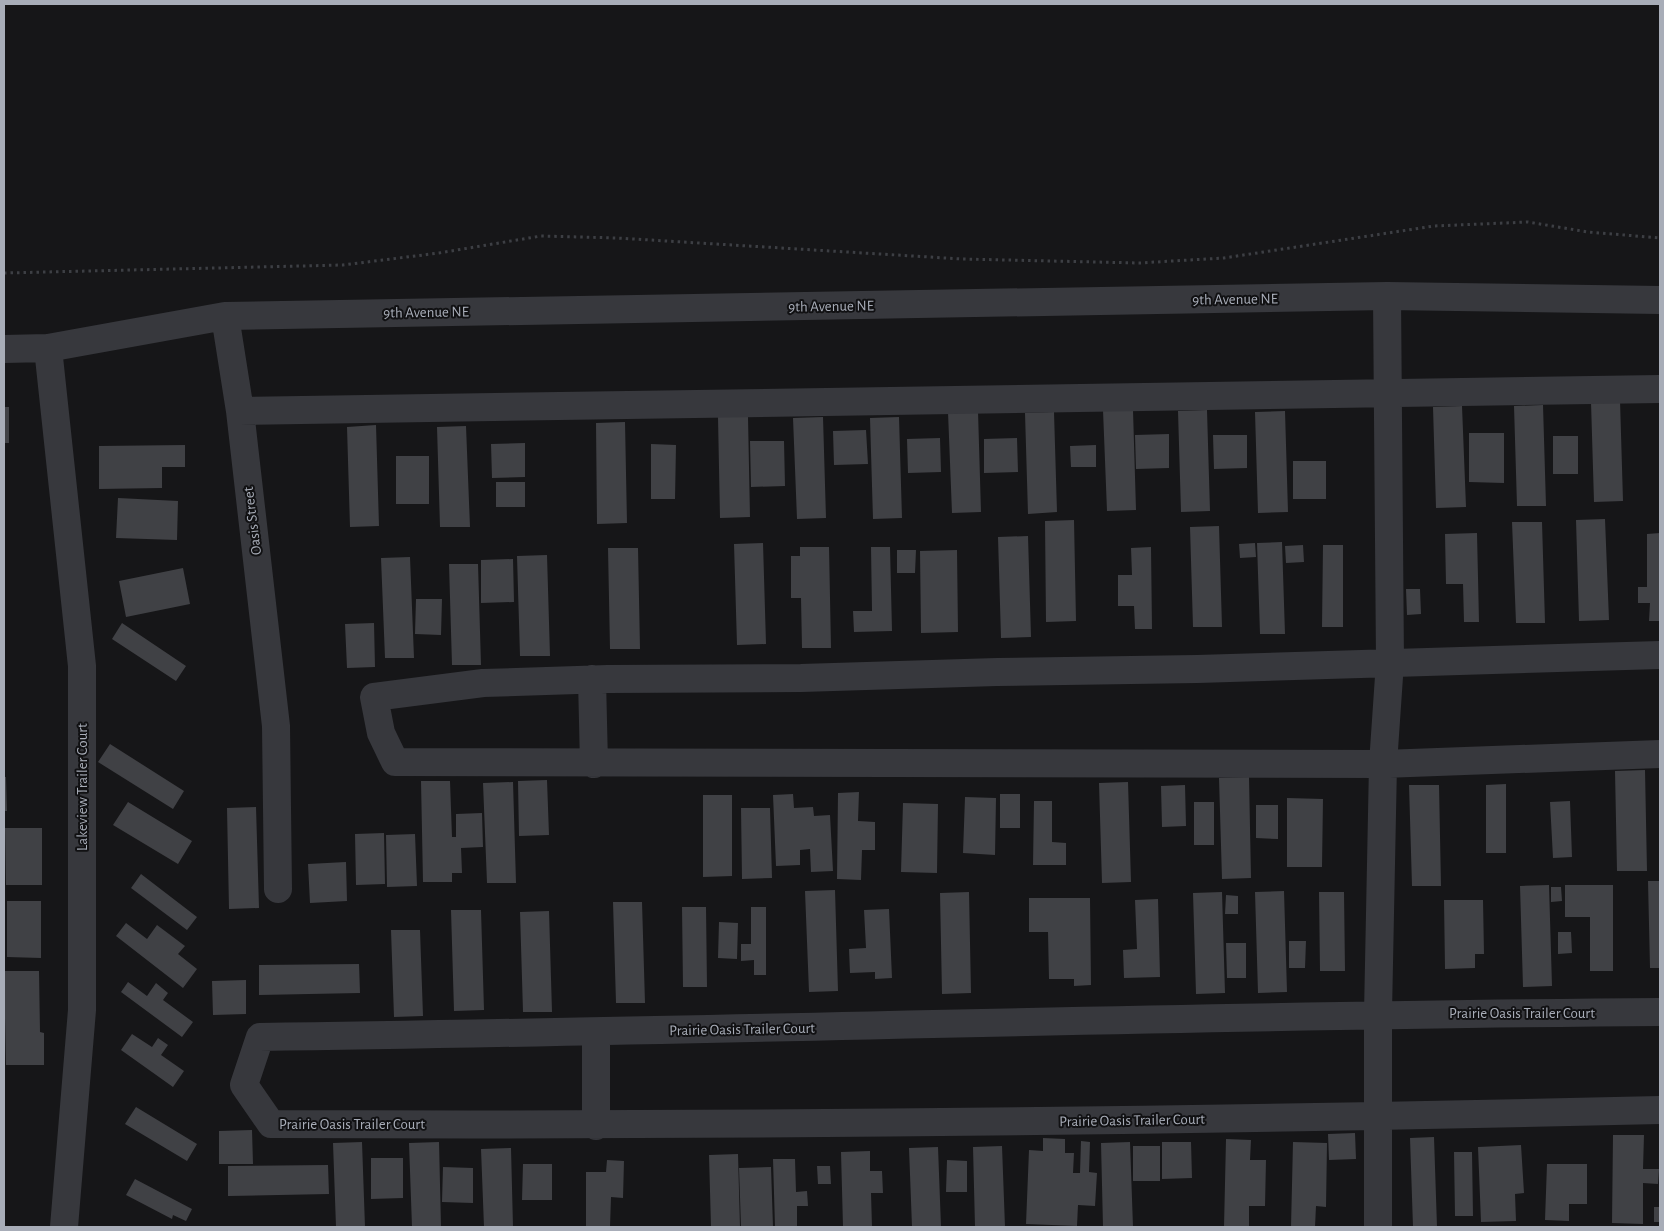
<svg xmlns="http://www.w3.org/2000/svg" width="1664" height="1231" font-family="'Alegreya Sans',sans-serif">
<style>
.building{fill:#404145}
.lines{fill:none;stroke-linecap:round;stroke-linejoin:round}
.path{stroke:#3d3f44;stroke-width:3;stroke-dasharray:2.5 4;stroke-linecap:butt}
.minor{stroke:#37383d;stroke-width:28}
.labels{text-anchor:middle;stroke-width:4;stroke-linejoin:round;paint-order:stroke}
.street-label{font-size:15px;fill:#a8adb8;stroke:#111113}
</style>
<rect width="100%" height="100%" fill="#161618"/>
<path class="building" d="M1620,400L1623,501L1594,502L1591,402Z
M1543,405L1546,506H1517L1514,406Z
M1462,406L1466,507L1436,508L1433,407Z
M4,407H9V443H4Z
M1103,410H1133L1136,510L1107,511Z
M1207,410L1210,511L1181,512L1178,411Z
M978,411L981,512L952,513L948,412Z
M1285,411L1288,512L1258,513L1255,412Z
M1054,412L1057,512L1028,514L1025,413Z
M718,417H748L750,517L720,518Z
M823,417L826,518L797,519L793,418Z
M899,417L902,518L873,519L870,418Z
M625,422L627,523L597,524L596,423Z
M376,425L379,526L350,527L347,427Z
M466,426L470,527H440L437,427Z
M866,430L868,464L834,465L833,431Z
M1469,433H1504V483L1469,482Z
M1169,434V468L1136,469L1135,435Z
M1213,435H1247V468L1214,469Z
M1553,436H1578V474H1553Z
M940,438L941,472L908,473L907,439Z
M1017,438L1018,472L984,473V439Z
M750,441H784L785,486L751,487Z
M525,443V477L492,478L491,444Z
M651,444L676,445L675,499H651Z
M185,445V467H162V488L99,489V446Z
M1096,445V467H1071L1070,446Z
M396,456H429V504H396Z
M1293,461H1326V499H1293Z
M496,482H525V507H496Z
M118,498L178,501L177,540L116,538Z
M1605,519L1609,620L1579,621L1576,520Z
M1074,520L1076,621L1046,622L1045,521Z
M1512,522H1542L1545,623H1516Z
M1219,526L1222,627H1193L1190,527Z
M1477,533L1479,622H1464L1463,584H1446L1445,534Z
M1660,533V621H1649L1650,603H1638V587H1647V534Z
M1028,536L1031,637L1001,638L998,537Z
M1282,542L1285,634H1260L1257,543Z
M763,543L766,644L737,645L734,544Z
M1255,543L1256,557L1240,558L1239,544Z
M1303,545L1304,562L1286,563L1285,546Z
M1323,545H1343V627H1322Z
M800,547H829L831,648H802L801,598H791V556H800Z
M871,547H890L892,631L854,632L853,611H872Z
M1151,547L1152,629H1135L1134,606H1118V575H1132L1131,548Z
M608,548H638L640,649H610Z
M897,550H916L915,573H897Z
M957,550L958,632L921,633L920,551Z
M547,555L550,656H520L517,556Z
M410,557L414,658H385L381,558Z
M513,559L514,602L481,603V560Z
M449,564H478L481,665H452Z
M183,568L190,604L126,617L119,581Z
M1406,589H1420L1421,614L1407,615Z
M416,599H442L441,635L415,634Z
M122,623L186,666L176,681L112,639Z
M374,623L375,667L347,668L345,624Z
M110,744L184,791L173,809L98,762Z
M1645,770L1647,871H1617L1615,771Z
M4,777H6L7,811H4Z
M1249,777L1251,878L1222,879L1219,778Z
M547,780L549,835L519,836L518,781Z
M421,781H450L452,837H456V814L482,813L483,847L461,848L462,873H452V882H423Z
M513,782L516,883H487L483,783Z
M1128,782L1131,882L1102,883L1099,783Z
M1506,784V853H1486V785Z
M1185,785L1186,826L1162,827L1161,786Z
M1409,785H1439L1441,886H1412Z
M859,792L858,821L875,822V850H862L861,880L837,879L838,793Z
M793,794L794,808L813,807L814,816L830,815L833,871L811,872L810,849L800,850V865L776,866L773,795Z
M1000,794H1020V828H1000Z
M703,795H732V876L703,877Z
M965,797L996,798L995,855L963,853Z
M1287,798L1323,799L1322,867H1287Z
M1034,801H1052V842L1066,843V865H1033Z
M1570,801L1572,857L1553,858L1550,802Z
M128,802L192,841L178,864L113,825Z
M1194,802H1214V845H1194Z
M903,803L938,804L937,873L901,872Z
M1256,805H1278V839L1256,838Z
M256,807L259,908L229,909L227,808Z
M741,808H770L772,878L742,879Z
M5,828H42V885H6Z
M384,833L385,884L356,885L355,834Z
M415,834L417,886L387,887L386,835Z
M346,862L347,901L310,903L308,864Z
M141,874L197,917L187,930L131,888Z
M1648,881H1660V968H1650Z
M1549,885L1552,986L1523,987L1520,886Z
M1565,885H1613V971H1590V917H1565Z
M1551,887H1561L1562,901L1551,902Z
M835,890L838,991L809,992L805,891Z
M1284,891L1287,992L1258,993L1255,892Z
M969,892L971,993L942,994L940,893Z
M1222,892L1225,993L1196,994L1193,893Z
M1319,892H1344L1345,971H1320Z
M1226,895L1238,896V914H1225Z
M1029,898H1090L1091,985L1074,986V979H1049L1048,932H1029Z
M1158,899L1160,977L1124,978L1123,950L1137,949L1135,900Z
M1444,900H1483L1484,954H1475V968L1445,969Z
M7,901H41V958L7,957Z
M613,902H642L645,1003H616Z
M682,907H706L707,987H683Z
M751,907H766V975H754V960L741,961V944H751Z
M889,909L892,978L875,979V972L850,973L849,949L866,948L864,910Z
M451,910H481L484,1010L454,1011Z
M549,911L552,1012H523L520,912Z
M719,922L738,923L737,959L718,958Z
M126,923L147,939L157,925L185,946L178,954L197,969L183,988L116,936Z
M391,930H420L423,1016L394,1017Z
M1558,932H1571L1572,953L1558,954Z
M1289,941H1306L1305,968H1289Z
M1226,943H1246V978H1227Z
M359,964L360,993L259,995V965Z
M4,971H39L40,1032L44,1033V1065H6Z
M246,980V1014L213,1015L212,981Z
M128,982L147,996L156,983L168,993L163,1000L193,1022L182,1037L121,992Z
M132,1034L152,1047L158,1038L168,1045L161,1055L184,1071L173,1087L121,1050Z
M136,1107L197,1144L187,1161L125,1124Z
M252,1130L253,1164H219V1131Z
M1355,1133L1356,1159L1329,1160L1328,1134Z
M1613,1135H1644L1643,1169H1659L1658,1184L1643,1183V1224L1612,1223Z
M1434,1137L1437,1227H1413L1410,1138Z
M1043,1138L1065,1139V1153H1074L1073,1173H1080L1081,1141L1090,1142L1089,1172L1097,1173L1095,1206L1078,1205L1077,1226L1026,1224L1029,1150L1043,1151Z
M1226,1139L1251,1140L1250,1160H1266L1265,1206H1249V1227H1224Z
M362,1142L365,1227H336L333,1143Z
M439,1142L441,1227H412L409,1143Z
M1130,1142L1133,1227H1103L1101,1143Z
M1162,1142H1191L1192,1178L1162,1179Z
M1293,1142L1327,1143L1326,1207L1316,1206L1315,1227H1291Z
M1521,1145L1524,1193L1515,1194L1516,1221L1481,1222L1478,1147Z
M1002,1146L1005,1227H975L973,1147Z
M1133,1146H1160V1181H1133Z
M938,1147L941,1227H912L909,1148Z
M511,1148L513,1227H484L481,1149Z
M870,1151V1171H882L883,1193H871L872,1227H843L841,1152Z
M1454,1152H1472L1473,1216H1455Z
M738,1154L740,1227H711L709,1155Z
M371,1158H403V1198L371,1199Z
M773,1159H795L796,1192L807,1191L808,1206H797V1227H775Z
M607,1160L624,1161L623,1198L611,1197L610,1227H586V1172H606Z
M947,1160L967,1161V1192H946Z
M523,1164H552V1200H522Z
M1547,1164H1587V1204H1569V1221L1545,1220Z
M328,1165L329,1194L228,1196V1166Z
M817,1166H830L831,1184H818Z
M443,1167L473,1168V1203L442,1202Z
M771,1167L773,1227H741L739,1168Z
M135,1179L192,1209L186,1221L173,1215L172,1219L126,1195Z
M1654,1207H1660V1222H1654Z"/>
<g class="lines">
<path class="path" d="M4,273L343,265L439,253L541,236L617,238L962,259L1139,263L1224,258L1434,226L1528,222L1588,232L1660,238"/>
<path class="minor" d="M225,316L240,411L276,726L278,889
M48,348L82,666V1010L64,1227
M4,349L48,348L225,316L1387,296L1660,300
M240,411L1660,389
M1660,655L1197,669L997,672L801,678L608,679L483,683L374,697L381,733L395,762L1383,764L1660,754
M592,679L594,764
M1660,1012C1194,1015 727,1031 260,1037L244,1085L271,1124C734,1126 1197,1121 1660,1110
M596,1126V1033
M1378,1227V1013L1383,764L1390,662L1387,296"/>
</g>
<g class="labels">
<g class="street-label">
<text transform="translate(1235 299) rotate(-1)" y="5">9th Avenue NE</text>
<text transform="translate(831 306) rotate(-1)" y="5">9th Avenue NE</text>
<text transform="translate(426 312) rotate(-1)" y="5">9th Avenue NE</text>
<text transform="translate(252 521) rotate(-97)" y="5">Oasis Street</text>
<text transform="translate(82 787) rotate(-90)" y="5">Lakeview Trailer Court</text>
<text x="1522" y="1018">Prairie Oasis Trailer Court</text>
<text transform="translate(742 1029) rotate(-1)" y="5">Prairie Oasis Trailer Court</text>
<text transform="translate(1132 1120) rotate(-1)" y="5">Prairie Oasis Trailer Court</text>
<text x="352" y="1129">Prairie Oasis Trailer Court</text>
</g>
</g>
<rect width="1664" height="1231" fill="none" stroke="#a8adb8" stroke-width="10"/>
</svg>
